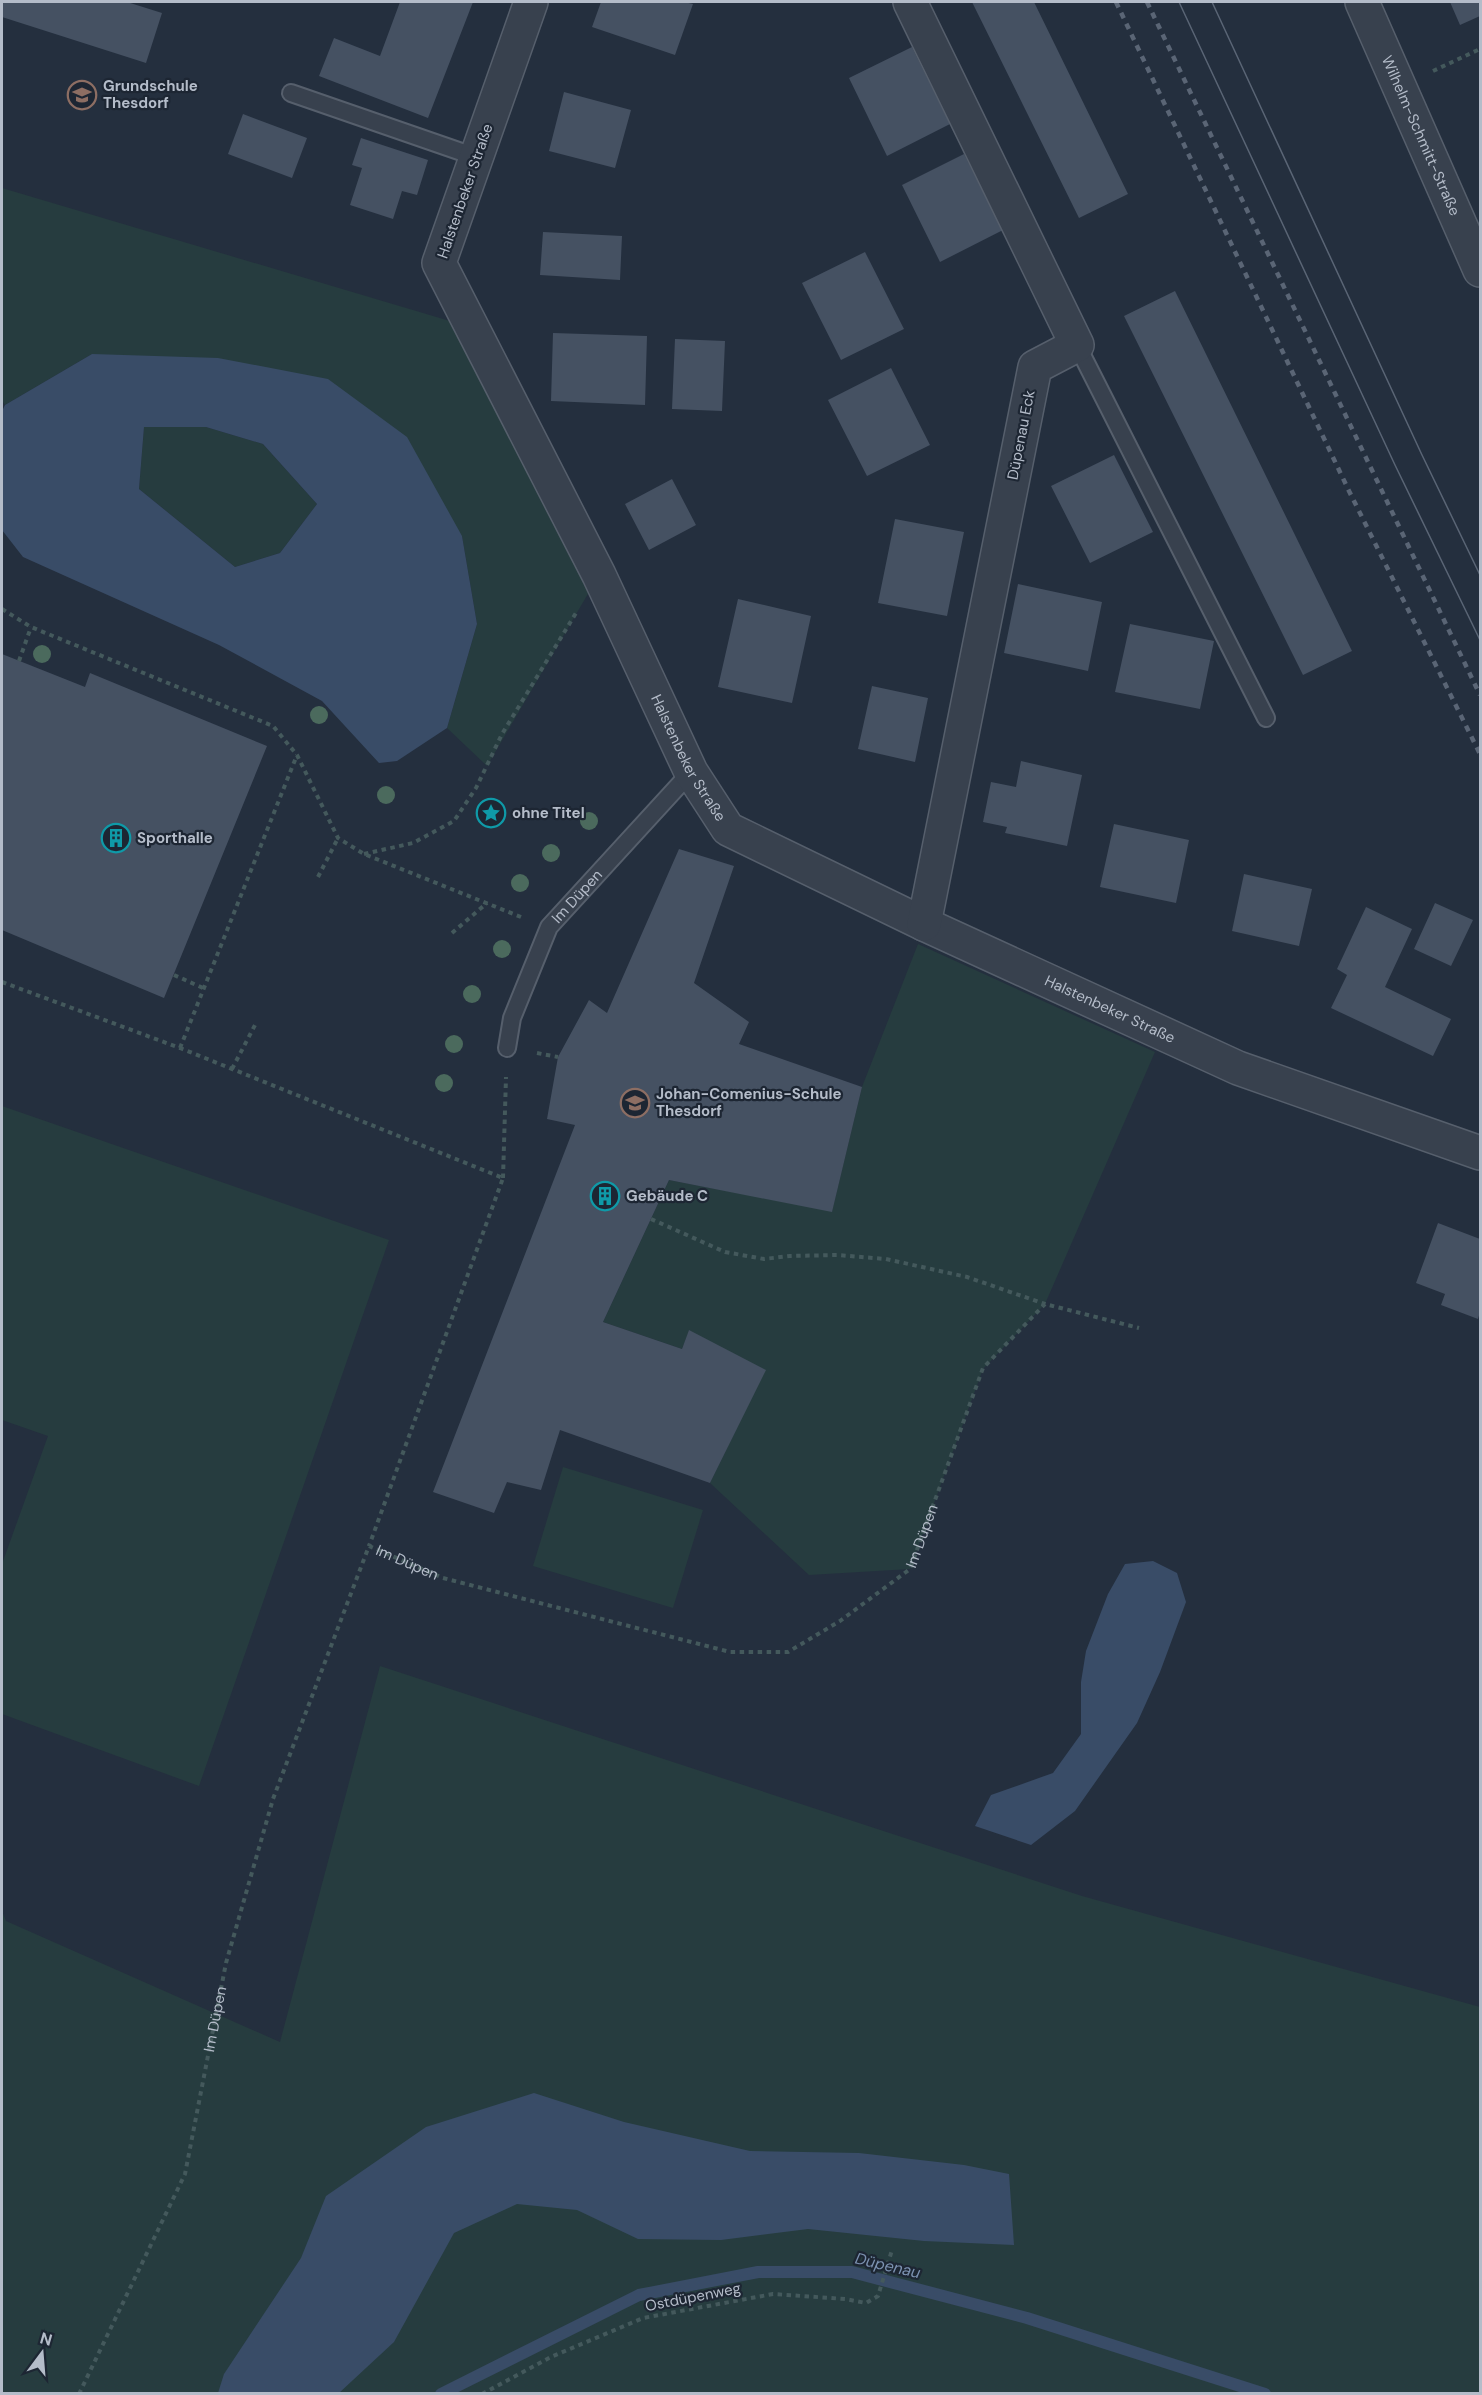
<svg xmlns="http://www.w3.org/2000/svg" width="1482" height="2395" font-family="'DM Sans',sans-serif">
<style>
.green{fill:#263c3f}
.water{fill:#394c67;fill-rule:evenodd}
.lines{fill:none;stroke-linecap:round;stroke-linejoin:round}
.stream{stroke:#394c67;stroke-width:12}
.building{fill:#455162}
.service-casing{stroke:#565f6c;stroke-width:20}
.minor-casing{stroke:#565f6c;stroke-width:36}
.path{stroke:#44595c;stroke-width:4;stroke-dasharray:4.5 4.5;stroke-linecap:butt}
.service{stroke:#38414e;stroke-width:16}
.minor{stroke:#38414e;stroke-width:33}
.tram{stroke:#5a6575;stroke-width:1.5}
.rail{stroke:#5a6575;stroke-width:4.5;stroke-dasharray:6 6;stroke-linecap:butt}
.tree{fill:#4b6a5d}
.labels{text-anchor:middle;stroke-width:4.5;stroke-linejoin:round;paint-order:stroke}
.poi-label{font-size:15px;font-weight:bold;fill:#b4bcc9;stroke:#1d2633;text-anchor:start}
.street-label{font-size:15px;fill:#b4bcc9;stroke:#1d2633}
.water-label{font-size:16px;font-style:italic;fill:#7c92b1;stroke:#1d2633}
</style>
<rect width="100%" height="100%" fill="#242f3e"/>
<path class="green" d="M2,188L470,327L599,575L487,766L447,728L477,624L462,536L92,354L5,405L2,400Z
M144,427H206L263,444L317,504L280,553L235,567L139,489Z
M918,944L1155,1052L1045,1304L983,1369L910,1569L809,1575L710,1483L765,1370L689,1331L682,1349L603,1322L669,1180L832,1211L862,1087Z
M2,1106L389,1240L199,1786L2,1714V1564L48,1436L2,1420Z
M563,1467L703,1510L673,1608L533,1566Z
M380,1666L1082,1896L1480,2007V2393H2V1911L6,1921L280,2042Z"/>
<path class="water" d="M92,354L218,358L328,379L407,437L462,536L477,624L447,728L397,761L379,763L322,701L219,645L23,557L2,530V411L5,405ZM144,427H206L263,444L317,504L280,553L235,567L139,489Z
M1153,1561L1177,1573L1186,1602L1160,1672L1137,1723L1075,1811L1031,1845L975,1826L991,1795L1053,1773L1081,1734V1682L1086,1651L1108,1594L1125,1564Z
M534,2093L624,2122L750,2151L859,2153L964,2165L1009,2174L1014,2245L924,2241L808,2229L721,2240L638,2239L577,2210L517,2204L454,2233L394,2342L339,2393H218L224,2374L301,2258L326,2196L426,2127Z"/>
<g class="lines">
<path class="stream" d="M441,2394L639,2295L758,2272H852L1027,2318L1265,2394"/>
</g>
<path class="building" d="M2,2H127L162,13L146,63L2,17Z
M400,2H473L428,118L319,76L334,38L380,56Z
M601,2H684L693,4L675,55L592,27Z
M972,2H1034L1128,194L1079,218Z
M1450,2H1480V16L1460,25Z
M912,47L950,124L887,156L849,78Z
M564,92L631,110L615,168L549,151Z
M243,114L307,138L292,178L228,154Z
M361,138L428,160L417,195L402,191L393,219L350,205L362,168L352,165Z
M964,154L1003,230L940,262L902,185Z
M543,232L622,236L620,280L540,275Z
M865,252L904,329L841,360L802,283Z
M1175,291L1352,651L1303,675L1124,316Z
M553,333L647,336L645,405L551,401Z
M675,339L725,341L722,411L672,409Z
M891,368L930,445L867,476L828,400Z
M1114,455L1153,532L1090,563L1051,486Z
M672,479L696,525L649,550L625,504Z
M895,519L964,532L947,616L878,603Z
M1018,584L1102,602L1088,671L1004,653Z
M738,599L811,616L792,703L718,687Z
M1130,624L1214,641L1200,709L1115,692Z
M2,654L85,687L90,673L267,746L164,998L2,930Z
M872,686L928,698L915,762L858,749Z
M1021,761L1082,775L1067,846L1005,833L1007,827L983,822L991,782L1016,787Z
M1114,824L1189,840L1176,903L1100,887Z
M679,849L734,866L694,983L749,1022L739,1044L862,1087L832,1212L669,1180L603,1322L682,1349L689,1330L766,1370L710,1483L560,1430L541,1490L507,1482L494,1513L433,1492L575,1125L547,1119L558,1057L589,1000L607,1013Z
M1244,874L1312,889L1299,946L1232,931Z
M1435,903L1473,920L1451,966L1414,949Z
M1366,907L1412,929L1385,987L1451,1019L1433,1056L1331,1008L1347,975L1337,969Z
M1438,1223L1480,1239V1312L1478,1319L1441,1305L1445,1294L1416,1283Z"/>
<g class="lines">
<g class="service-casing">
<g id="service">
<path d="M291,93L476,157"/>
<path d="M1077,345L1266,718"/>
<path id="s2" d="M507,1048L512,1018L549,927L691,772"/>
</g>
</g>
<g class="minor-casing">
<g id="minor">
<path id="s3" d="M531,2L439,263L599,575L691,772L728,829L924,924L1238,1068L1480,1153"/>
<path d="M910,2L1077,345L1035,367L924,924"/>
<path id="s4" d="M1362,2L1480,270"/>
</g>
</g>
<g class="path">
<path d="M1433,71L1480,49"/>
<path d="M2,609L31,627L273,726L297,755L338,838L364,854L521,917"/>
<path d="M19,661L31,627"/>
<path d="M364,854L413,843L454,821L476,788L502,734L576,613"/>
<path d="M318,877L338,838"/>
<path d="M452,933L487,903"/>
<path d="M174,975L203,988"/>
<path d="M2,982L180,1048L503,1178L369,1546"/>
<path d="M180,1048L297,755"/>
<path d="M537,1053L558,1057"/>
<path d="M232,1069L255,1025"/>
<path d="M503,1178L506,1077"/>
<path d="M651,1219L725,1252L764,1259L790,1256L837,1255L886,1259L967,1277L1045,1304"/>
<path id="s1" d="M79,2394L185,2174L226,1963L273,1799L369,1546L443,1578L730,1652H788L840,1621L910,1569L983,1368L1045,1304L1139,1328"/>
<path d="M482,2394L551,2357L643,2318L773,2294L845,2299L866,2303L878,2296L892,2250"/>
</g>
<use href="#service" class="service"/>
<use href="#minor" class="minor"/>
<path class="tram" d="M1179,2L1395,465L1480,640
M1212,2L1422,455L1480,575"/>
<path class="rail" d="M1116,2L1349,491L1480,754
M1147,2L1480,695"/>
</g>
<g class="tree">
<circle cx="42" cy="654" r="9"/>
<circle cx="319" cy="715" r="9"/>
<circle cx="386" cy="795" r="9"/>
<circle cx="589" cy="821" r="9"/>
<circle cx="551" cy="853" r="9"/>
<circle cx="520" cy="883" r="9"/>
<circle cx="502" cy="949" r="9"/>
<circle cx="472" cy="994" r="9"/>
<circle cx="454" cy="1044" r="9"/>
<circle cx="444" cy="1083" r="9"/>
</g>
<defs>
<g id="school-ring" transform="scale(1.5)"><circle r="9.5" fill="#1d2633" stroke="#8d6e63" stroke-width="1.5"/><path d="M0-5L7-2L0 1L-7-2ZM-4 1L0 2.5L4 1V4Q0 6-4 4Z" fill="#8d6e63"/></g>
<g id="sight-ring" transform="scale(1.5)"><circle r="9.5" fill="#1d2633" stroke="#0f9aa8" stroke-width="1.5"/><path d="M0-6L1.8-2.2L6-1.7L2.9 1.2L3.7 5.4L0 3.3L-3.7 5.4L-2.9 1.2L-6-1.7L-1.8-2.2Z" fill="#0f9aa8"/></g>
<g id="building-ring" transform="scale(1.5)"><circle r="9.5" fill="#1d2633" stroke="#0f9aa8" stroke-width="1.5"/><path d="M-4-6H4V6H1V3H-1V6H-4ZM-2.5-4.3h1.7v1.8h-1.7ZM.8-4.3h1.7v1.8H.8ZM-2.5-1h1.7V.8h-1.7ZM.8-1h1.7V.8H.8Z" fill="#0f9aa8"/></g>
</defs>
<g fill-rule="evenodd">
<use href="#school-ring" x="82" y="95"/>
<use href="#sight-ring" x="491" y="813"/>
<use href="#building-ring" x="116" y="838"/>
<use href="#school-ring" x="635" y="1103"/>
<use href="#building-ring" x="605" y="1196"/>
</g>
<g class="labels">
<g class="poi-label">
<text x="103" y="91">Grundschule<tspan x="103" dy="17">Thesdorf</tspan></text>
<text x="512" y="818">ohne Titel</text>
<text x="137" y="843">Sporthalle</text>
<text x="656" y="1099">Johan-Comenius-Schule<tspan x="656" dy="17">Thesdorf</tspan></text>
<text x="626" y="1201">Gebäude C</text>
</g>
<g class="street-label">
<text dy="5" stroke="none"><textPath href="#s4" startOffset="146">Wilhelm-Schmitt-Straße</textPath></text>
<text transform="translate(465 191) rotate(-71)" y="5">Halstenbeker Straße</text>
<text transform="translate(1021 435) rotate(-79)" y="5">Düpenau Eck</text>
<text dy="5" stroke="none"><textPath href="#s3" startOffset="831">Halstenbeker Straße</textPath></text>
<text dy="5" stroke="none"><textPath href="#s2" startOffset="170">Im Düpen</textPath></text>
<text dy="5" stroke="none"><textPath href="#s3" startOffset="1335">Halstenbeker Straße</textPath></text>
<text dy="5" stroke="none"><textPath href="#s1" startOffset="1518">Im Düpen</textPath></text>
<text dy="5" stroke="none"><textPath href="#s1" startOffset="942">Im Düpen</textPath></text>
<text dy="5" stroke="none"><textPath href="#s1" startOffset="402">Im Düpen</textPath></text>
<text transform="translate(693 2297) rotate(-11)" y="5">Ostdüpenweg</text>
</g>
<g class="water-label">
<text transform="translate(888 2265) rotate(13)" y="6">Düpenau</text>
</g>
</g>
<rect width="1482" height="2395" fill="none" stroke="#b4bcc9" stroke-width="6"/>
<g transform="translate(42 2353) rotate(16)" stroke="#1d2633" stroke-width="4.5" paint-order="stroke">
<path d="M0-4.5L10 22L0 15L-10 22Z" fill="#b4bcc9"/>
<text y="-9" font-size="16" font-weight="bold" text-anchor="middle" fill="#b4bcc9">N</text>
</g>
</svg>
